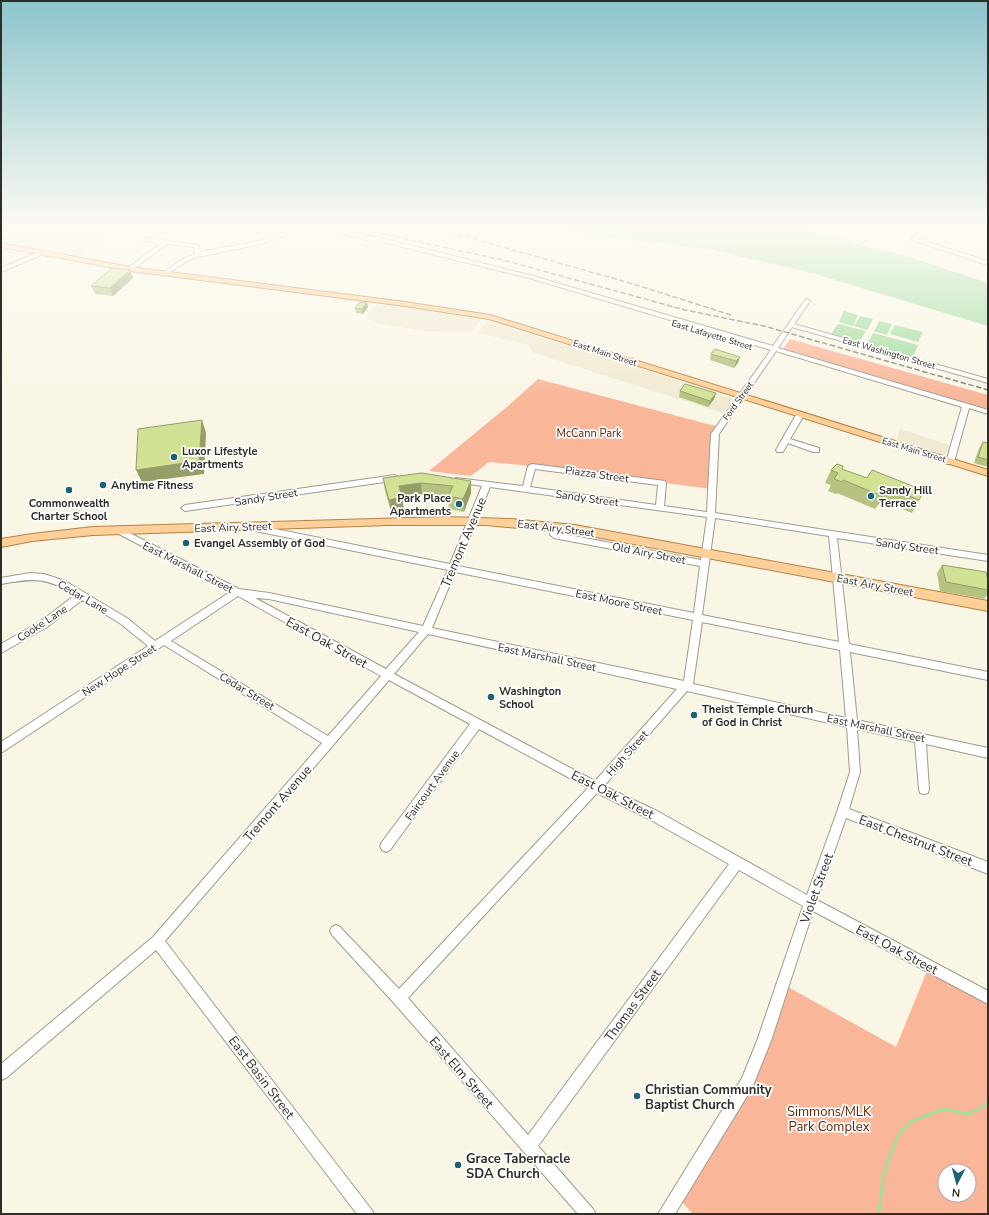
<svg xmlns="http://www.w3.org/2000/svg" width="989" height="1215" font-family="'Nunito Sans',sans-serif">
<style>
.built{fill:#f1ead3}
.green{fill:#f9b699;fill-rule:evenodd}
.water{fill:#a5dda1}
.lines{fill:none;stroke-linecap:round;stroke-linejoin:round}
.stream{stroke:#a5dda1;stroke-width:3}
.minor-casing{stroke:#a09b8d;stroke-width:2}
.major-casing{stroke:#b58245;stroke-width:2}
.minor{fill:#fff;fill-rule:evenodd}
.major{fill:#fed099;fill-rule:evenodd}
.rail{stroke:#817e74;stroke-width:1.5;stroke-dasharray:5.5 2.5;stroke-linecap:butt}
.wall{fill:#b5c280}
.shaded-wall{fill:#939e68}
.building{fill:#d2e295;stroke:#939e68}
.poi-dot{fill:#1d6273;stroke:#fff;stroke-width:1.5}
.labels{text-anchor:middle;stroke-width:3.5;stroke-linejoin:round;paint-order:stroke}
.far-street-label{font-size:9px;fill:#302e28;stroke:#fff}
.park-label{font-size:11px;fill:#642200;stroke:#fff}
.poi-label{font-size:11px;font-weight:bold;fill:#302e28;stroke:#fff;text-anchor:start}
.street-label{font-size:11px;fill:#302e28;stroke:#fff}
.near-street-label{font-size:13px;fill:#302e28;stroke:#fff}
.near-poi-label{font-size:13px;font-weight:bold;fill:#302e28;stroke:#fff;text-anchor:start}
.near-park-label{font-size:13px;fill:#642200;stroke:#fff}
</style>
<rect width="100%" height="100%" fill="#faf6e6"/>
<path class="built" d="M1,230H108L114,231L75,256L1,241Z
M376,304L405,308L481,319L471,332L425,331L376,323L365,317Z
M487,321L665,376L734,399L723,413L534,353L530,349L529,345L478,333Z
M900,429L950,445L946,455L897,440Z"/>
<path class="green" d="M790,339L988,395V409L783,349Z
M538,379L719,427L712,489L532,466L489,462L471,476L429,471L508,406Z
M929,966L988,998V1214H693L682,1202L788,987L896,1047ZM945,1171H969V1195H945Z"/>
<path class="water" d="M554,230H804L830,235L869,248L893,252L988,283V326L815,274L709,249Z
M844,311L858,315L853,326L839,322Z
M860,316L873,319L867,330L854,326Z
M879,321L892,324L887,335L874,331Z
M838,324L866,331L859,342L831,334Z
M895,325L923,332L918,342L890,334Z
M873,333L918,345L913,357L867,345Z"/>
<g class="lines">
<path class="stream" d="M879,1214L883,1177L888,1160L898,1136L910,1122L943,1109L968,1114L986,1105L988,1100"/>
<g class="minor-casing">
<path id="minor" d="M10,230H16L1,239V235Z
M291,230H298L281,237L261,244L198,257L187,261L164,276L162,275V273L183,259L195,254L194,247L167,244L132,270L127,269L161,243L145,241L144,240L147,238L198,245L200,252L258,241Z
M331,230C348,230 365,236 382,238L533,276L773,346L805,300L807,299L810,301L794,324L988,379V383L792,327L778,348L968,404L988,410V414L969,408L954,462L950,464H947L946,462L962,407L776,351L719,434L715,513L988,555V561L837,538L849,644L988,672V680L850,652L857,720L988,748V758L926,744L929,789L928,793L924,794L920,793L919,789L915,742L857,729L860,772L849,809L988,862V874L846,818L817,900L988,991V1004L813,911L771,1041L752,1088L675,1214H658L742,1078L757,1041L803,906L739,870L538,1146L593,1209L596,1214H578L394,1003L332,935L330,931L332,927L336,925L340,927L399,989L588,788L479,729L390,850L386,852L382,850L380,846L382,842L470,724L389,680L165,941L371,1209L374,1214H357L156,950L6,1078L1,1080V1064L153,937L322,743L164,645L1,753V742L148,646L121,624L82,600L47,627L1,653V644L41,621L75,595C45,577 35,578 1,584V578L30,573L44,574L65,581L127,618L155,641L230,592L115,532L114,530L118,527L239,589L269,593L423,626L448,570L250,530L246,527L250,524L450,564L482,486L456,482L455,480L456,478L523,486L528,466L532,464L665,481L666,483L664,506L707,512L711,434L771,350L529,278L382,242L366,240L333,232ZM535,469L658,485L656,505L530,487ZM490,487L707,517L701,560L558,533V525L555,524L551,527L550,535L554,538L700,566L694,613L458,566ZM715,518L829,536L839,642L702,615ZM455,572L693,620L684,681L432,628ZM238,596L381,676L328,736L171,641ZM255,598L269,599L419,632L386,669ZM702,622L840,650L846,718L693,684ZM428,634L677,689L595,781L394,674ZM687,691L847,727L850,772L837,812L807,895L657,811L604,786ZM597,793L649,819L729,864L528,1135L408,998Z
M923,230H929L918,239L988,261V265L912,240V238Z
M41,251L44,253L43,254L1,272V268Z
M797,413H800L804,415L790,439L819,448V452H813L788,443L783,452H777L776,450Z
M395,475L399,478L398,480L185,511L181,508L185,505Z"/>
</g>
<g class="major-casing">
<path id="major" d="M1,243L130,267L405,302L490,315L988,470V476L489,319L405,306L130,271L1,247Z
M445,517L511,519L575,525L988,601V611L575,533L486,525H389L93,535L32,541L1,547V539L32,534L93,527Z"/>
</g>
<use href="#minor" class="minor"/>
<use href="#major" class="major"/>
<path class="rail" d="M364,230L503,260L685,310L764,326L988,390
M442,230L630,283L731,315"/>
</g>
<path class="wall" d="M130,270L133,278L113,296L95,294L91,286Z
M367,303L368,307L363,314L356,313L355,308Z
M715,349L738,363L734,368L710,360L711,354Z
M680,391L716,393L714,399L708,407L679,397Z
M983,442L988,443V467L974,463L979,448Z
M842,469L919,500L912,513L881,500L875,509L837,493L836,494L828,491L831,485L825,483L831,470Z
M383,478L471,481V493L464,512L449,509L448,498L422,495L402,498L404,510L391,512L385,491Z
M942,565L988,581V594L984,599L940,591L937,573Z"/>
<path class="shaded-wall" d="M130,270L133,278L113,296L110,288Z
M367,303L368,307L363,314L362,309Z
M740,357L738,363L734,368L736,361Z
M716,393L714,399L708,407L710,401Z
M202,420L206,433L204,474L142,482L136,470Z
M471,481V493L464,512L463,499Z
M421,483L422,495L402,498L404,510L391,512L389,500L399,486Z
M887,487L881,500L875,509L882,496Z"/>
<path class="building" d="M112,268L130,270L110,288L91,286Z
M360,302L367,303L362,309L355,308Z
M715,349L740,357L736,361L711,354Z
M685,384L716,393L710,401L680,391Z
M202,420L199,461L136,470L138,429Z
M983,442L988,443V460L978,457Z
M837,464L843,466L842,469L867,478L872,470L915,487L917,486L925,489L919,500L887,487L882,496L843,480L842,482L834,479L838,473L831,470Z
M422,473L471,481L463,499L448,496L453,486L421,483L399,486L402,497L389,500L383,478Z
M942,565L986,572L988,581V590L946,582Z"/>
<linearGradient id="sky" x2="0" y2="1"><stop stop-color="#8dc4cc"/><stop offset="0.57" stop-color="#fdfbf4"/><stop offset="1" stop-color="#fdfbf4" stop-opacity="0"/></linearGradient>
<rect width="989" height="400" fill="url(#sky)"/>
<g class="poi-dot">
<circle cx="174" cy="457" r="4"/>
<circle cx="103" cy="485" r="4"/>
<circle cx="69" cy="490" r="4"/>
<circle cx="871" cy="496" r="4"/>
<circle cx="459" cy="504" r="4"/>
<circle cx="186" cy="543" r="4"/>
<circle cx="491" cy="697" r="4"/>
<circle cx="694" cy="715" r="4"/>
<circle cx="637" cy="1096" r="4"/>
<circle cx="458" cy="1165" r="4"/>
</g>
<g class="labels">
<g class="far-street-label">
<text transform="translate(712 335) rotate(17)" y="3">East Lafayette Street</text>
<text transform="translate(605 353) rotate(18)" y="3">East Main Street</text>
<text transform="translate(889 353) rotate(16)" y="3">East Washington Street</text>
<text transform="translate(738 401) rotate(-54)" y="3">Ford Street</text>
<text transform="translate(914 450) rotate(17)" y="3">East Main Street</text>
</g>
<g class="park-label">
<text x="589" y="437">McCann Park</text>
</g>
<g class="poi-label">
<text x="182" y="455">Luxor Lifestyle<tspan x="182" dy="13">Apartments</tspan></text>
<text x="111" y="489">Anytime Fitness</text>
<text x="879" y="494">Sandy Hill<tspan x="879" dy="13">Terrace</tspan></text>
<text x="451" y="502" text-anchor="end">Park Place<tspan x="451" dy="13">Apartments</tspan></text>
<text x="69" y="507" text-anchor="middle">Commonwealth<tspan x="69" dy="13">Charter School</tspan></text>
<text x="194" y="547">Evangel Assembly of God</text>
<text x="499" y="695">Washington<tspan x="499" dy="13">School</tspan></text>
<text x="702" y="713">Theist Temple Church<tspan x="702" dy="13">of God in Christ</tspan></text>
</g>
<g class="street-label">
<text transform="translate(597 474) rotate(8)" y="4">Piazza Street</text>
<text transform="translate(266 497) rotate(-9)" y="4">Sandy Street</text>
<text transform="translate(587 498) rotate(8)" y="4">Sandy Street</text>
<text transform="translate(233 527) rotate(-2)" y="4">East Airy Street</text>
<text transform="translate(556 528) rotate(7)" y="4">East Airy Street</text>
<text transform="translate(907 546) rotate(8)" y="4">Sandy Street</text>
<text transform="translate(649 553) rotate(11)" y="4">Old Airy Street</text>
<text transform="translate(188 567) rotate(27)" y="4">East Marshall Street</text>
<text transform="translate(875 585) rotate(11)" y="4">East Airy Street</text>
<text transform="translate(83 597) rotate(30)" y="4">Cedar Lane</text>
<text transform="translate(619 602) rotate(12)" y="4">East Moore Street</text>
<text transform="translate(42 623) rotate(-33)" y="4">Cooke Lane</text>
<text transform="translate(547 657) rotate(12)" y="4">East Marshall Street</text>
<text transform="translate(119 670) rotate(-33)" y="4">New Hope Street</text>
<text transform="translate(247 691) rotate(31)" y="4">Cedar Street</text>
<text transform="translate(876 728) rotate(12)" y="4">East Marshall Street</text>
<text transform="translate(627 753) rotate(-48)" y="4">High Street</text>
<text transform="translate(432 785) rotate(-54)" y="4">Faircourt Avenue</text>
</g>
<g class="near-street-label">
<text transform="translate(463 542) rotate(-67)" y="5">Tremont Avenue</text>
<text transform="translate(327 642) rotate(29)" y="5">East Oak Street</text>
<text transform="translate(613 794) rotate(27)" y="5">East Oak Street</text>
<text transform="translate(277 803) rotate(-49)" y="5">Tremont Avenue</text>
<text transform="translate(916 840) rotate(21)" y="5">East Chestnut Street</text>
<text transform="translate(816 888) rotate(-70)" y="5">Violet Street</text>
<text transform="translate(897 949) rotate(28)" y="5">East Oak Street</text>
<text transform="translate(632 1005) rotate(-54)" y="5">Thomas Street</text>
<text transform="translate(462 1072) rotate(49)" y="5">East Elm Street</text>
<text transform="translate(262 1077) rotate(53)" y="5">East Basin Street</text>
</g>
<g class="near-poi-label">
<text x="645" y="1094">Christian Community<tspan x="645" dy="15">Baptist Church</tspan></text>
<text x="466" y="1163">Grace Tabernacle<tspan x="466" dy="15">SDA Church</tspan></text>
</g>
<g class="near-park-label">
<text x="829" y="1116">Simmons/MLK<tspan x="829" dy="15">Park Complex</tspan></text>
</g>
</g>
<rect width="989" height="1215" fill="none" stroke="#302e28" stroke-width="4"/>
<g transform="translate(957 1183) rotate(186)"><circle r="19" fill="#ffffff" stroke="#acaba9"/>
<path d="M0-3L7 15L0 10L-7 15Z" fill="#1d6273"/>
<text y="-6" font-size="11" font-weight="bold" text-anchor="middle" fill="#302e28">N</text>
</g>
</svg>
